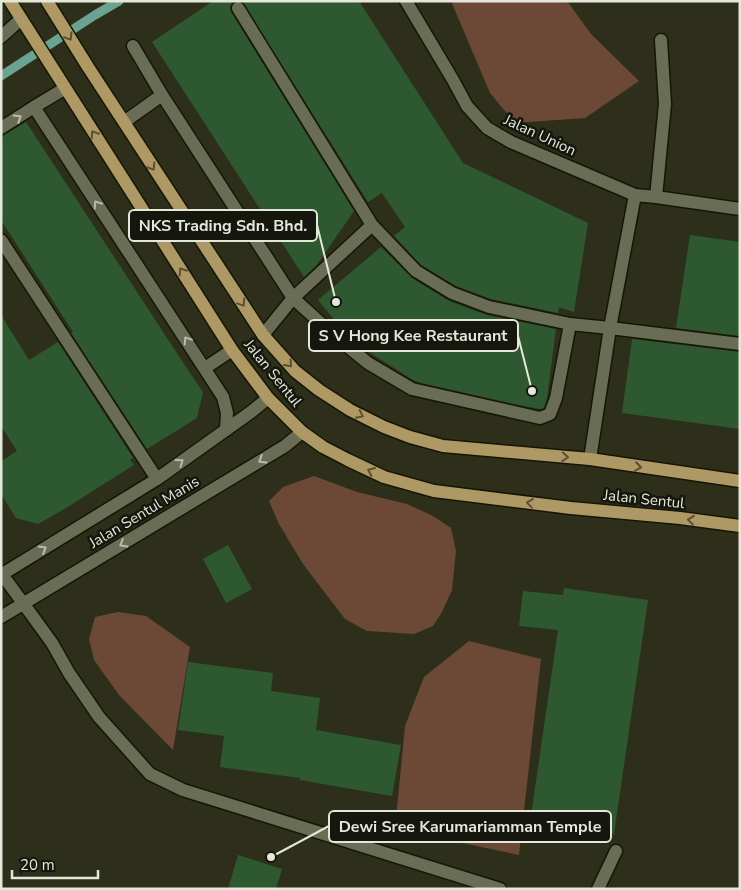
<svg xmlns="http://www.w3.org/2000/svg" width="741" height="890" font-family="'Nunito Sans',sans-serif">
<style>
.green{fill:#6b4936}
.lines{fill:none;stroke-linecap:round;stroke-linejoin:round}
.stream{stroke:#6ba393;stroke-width:9}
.building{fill:#2e5930}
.lane-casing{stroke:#151704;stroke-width:15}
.street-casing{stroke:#151704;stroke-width:15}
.primary-casing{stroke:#151704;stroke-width:15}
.lane{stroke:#6a6d56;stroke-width:12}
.street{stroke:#6a6d56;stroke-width:12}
.primary{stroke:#ae9864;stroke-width:12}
.oneway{stroke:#5a5034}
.oneway2{stroke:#babcac}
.labels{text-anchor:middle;stroke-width:5;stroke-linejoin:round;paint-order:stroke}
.street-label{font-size:15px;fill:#e5e7da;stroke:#15160d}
.leader{fill:none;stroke:#e5e7da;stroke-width:2}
.callout-dot{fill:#e5e7da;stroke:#15160d;stroke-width:2}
.callout{fill:#15160d;stroke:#e5e7da;stroke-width:2}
.callout-label{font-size:16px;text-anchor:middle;font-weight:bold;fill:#e5e7da}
</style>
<rect width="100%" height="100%" fill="#2d2f1a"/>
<path class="green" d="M451,1H567L591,34L639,81L585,118L515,123L490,93Z
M314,476L357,492L407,504L433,516L451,528L456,551L452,590L442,612L433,626L414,634L367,631L345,619L303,564L279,524L269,501L283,487Z
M118,612L146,616L190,647L173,750L119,695L94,660L89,639L95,617Z
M469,641L541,659L519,855L395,829L405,726L424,677Z"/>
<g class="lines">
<path class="stream" d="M1,76L95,15L119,1"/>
</g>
<path class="building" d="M213,1H234L231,4L230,8L231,12L354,211L316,266L304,277L152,42Z
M242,1H359L463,163L588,223L574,312L559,307L558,313L491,299L456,286L421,265L394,236L405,227L382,193L368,202Z
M26,122L184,364L203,392L197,418L147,449L71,333L73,332L1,220V137Z
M690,235L740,242V336L676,328Z
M381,247L412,278L449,301L487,315L556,329L547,398L544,408L540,409L514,404L421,383L413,380L372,354L347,335L318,300Z
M1,315L29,360L58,342L133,458L130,460L134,465L66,508L38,524L16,518L1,494V461L17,451L1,426Z
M632,339L740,352V429L622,413Z
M228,545L252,589L226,603L203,559Z
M564,588L648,600L614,834L530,822L558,630L519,626L523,591L563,595Z
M188,662L273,673L271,691L320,698L316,730L401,745L392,796L300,780V778L220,767L224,736L178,730Z
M238,855L282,869L276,889H228Z"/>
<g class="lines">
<g class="lane-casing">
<path id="lane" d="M238,8L372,225L416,271L452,293L489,307L570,324L610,328L740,344
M1,37L21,19
M133,46L162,95L293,298L335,336L368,363L412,389L540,418L550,414L556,398L570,324
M64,89L34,107L223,397L227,413L226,430
M124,122L162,95
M1,128L34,107
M656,197L665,104L661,40
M1,240L157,479
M263,335L293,298L372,225
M205,368L232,350
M23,603L52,643L69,673L99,717L150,774L183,790L500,889
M598,889L616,851"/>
</g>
<g class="street-casing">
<path id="street" d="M406,1L453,80L467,106L487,128L511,142L635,195L656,197L740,209
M590,459L610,328L635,195
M1,573L23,603
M1,575L157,479L251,412L268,398
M1,617L285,446L302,432"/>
</g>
<g class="primary-casing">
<path id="primary" d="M10,1L232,350L268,398L302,432L323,447L348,460L384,477L434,491L571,508L680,518L740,526
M47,1L88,67L263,335L295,371L319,390L350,410L384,427L410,437L443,446L590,459L740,481"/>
</g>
<use href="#lane" class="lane"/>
<use href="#street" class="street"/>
<use href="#primary" class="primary"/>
</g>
<defs><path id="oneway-chevron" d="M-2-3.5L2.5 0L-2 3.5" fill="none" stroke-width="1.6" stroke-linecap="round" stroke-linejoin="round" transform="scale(1.25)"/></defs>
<g class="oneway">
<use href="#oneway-chevron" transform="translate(69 37) rotate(58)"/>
<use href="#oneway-chevron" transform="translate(94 134) rotate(-123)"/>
<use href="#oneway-chevron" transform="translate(152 167) rotate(57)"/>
<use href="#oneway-chevron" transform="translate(182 271) rotate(-123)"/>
<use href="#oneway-chevron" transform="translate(242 303) rotate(56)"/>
<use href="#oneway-chevron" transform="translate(289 364) rotate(48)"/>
<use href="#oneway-chevron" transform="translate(360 415) rotate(26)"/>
<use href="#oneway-chevron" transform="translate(565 457) rotate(5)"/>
<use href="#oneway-chevron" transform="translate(638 467) rotate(9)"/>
<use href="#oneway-chevron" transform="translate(371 471) rotate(-155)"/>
<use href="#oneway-chevron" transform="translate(530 503) rotate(-173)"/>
<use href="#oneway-chevron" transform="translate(691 520) rotate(-173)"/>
</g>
<g class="oneway2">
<use href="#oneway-chevron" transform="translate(18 118) rotate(-32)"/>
<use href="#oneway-chevron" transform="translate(97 204) rotate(-123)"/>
<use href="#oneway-chevron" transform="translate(187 340) rotate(-123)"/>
<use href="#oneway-chevron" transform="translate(262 460) rotate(148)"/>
<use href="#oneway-chevron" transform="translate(180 462) rotate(-36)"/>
<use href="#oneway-chevron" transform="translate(123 544) rotate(149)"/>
<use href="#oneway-chevron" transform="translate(43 549) rotate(-31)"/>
</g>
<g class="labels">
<g class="street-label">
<text transform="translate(540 135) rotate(25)" y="5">Jalan Union</text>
<text transform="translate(273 373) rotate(51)" y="5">Jalan Sentul</text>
<text transform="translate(644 499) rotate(6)" y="5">Jalan Sentul</text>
<text transform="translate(144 512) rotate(-31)" y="5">Jalan Sentul Manis</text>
</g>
</g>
<path class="leader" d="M336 302L317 225M532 391L518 336M271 857L329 826"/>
<g class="callout-dot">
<circle cx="336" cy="302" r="5"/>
<circle cx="532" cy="391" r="5"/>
<circle cx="271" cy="857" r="5"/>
</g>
<g class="callout">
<rect x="129" y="210" width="188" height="31" rx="5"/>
<rect x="309" y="320" width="209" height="31" rx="5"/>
<rect x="329" y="811" width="282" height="31" rx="5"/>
</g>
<g class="callout-label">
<text x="223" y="231">NKS Trading Sdn. Bhd.</text>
<text x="413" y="341">S V Hong Kee Restaurant</text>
<text x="470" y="832">Dewi Sree Karumariamman Temple</text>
</g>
<rect width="741" height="890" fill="none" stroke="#e5e7da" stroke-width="5"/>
<path d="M12 870v8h86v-8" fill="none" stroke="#e5e7da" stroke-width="2.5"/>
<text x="20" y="870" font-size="15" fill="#e5e7da" stroke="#15160d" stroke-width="4" paint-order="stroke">20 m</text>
</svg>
